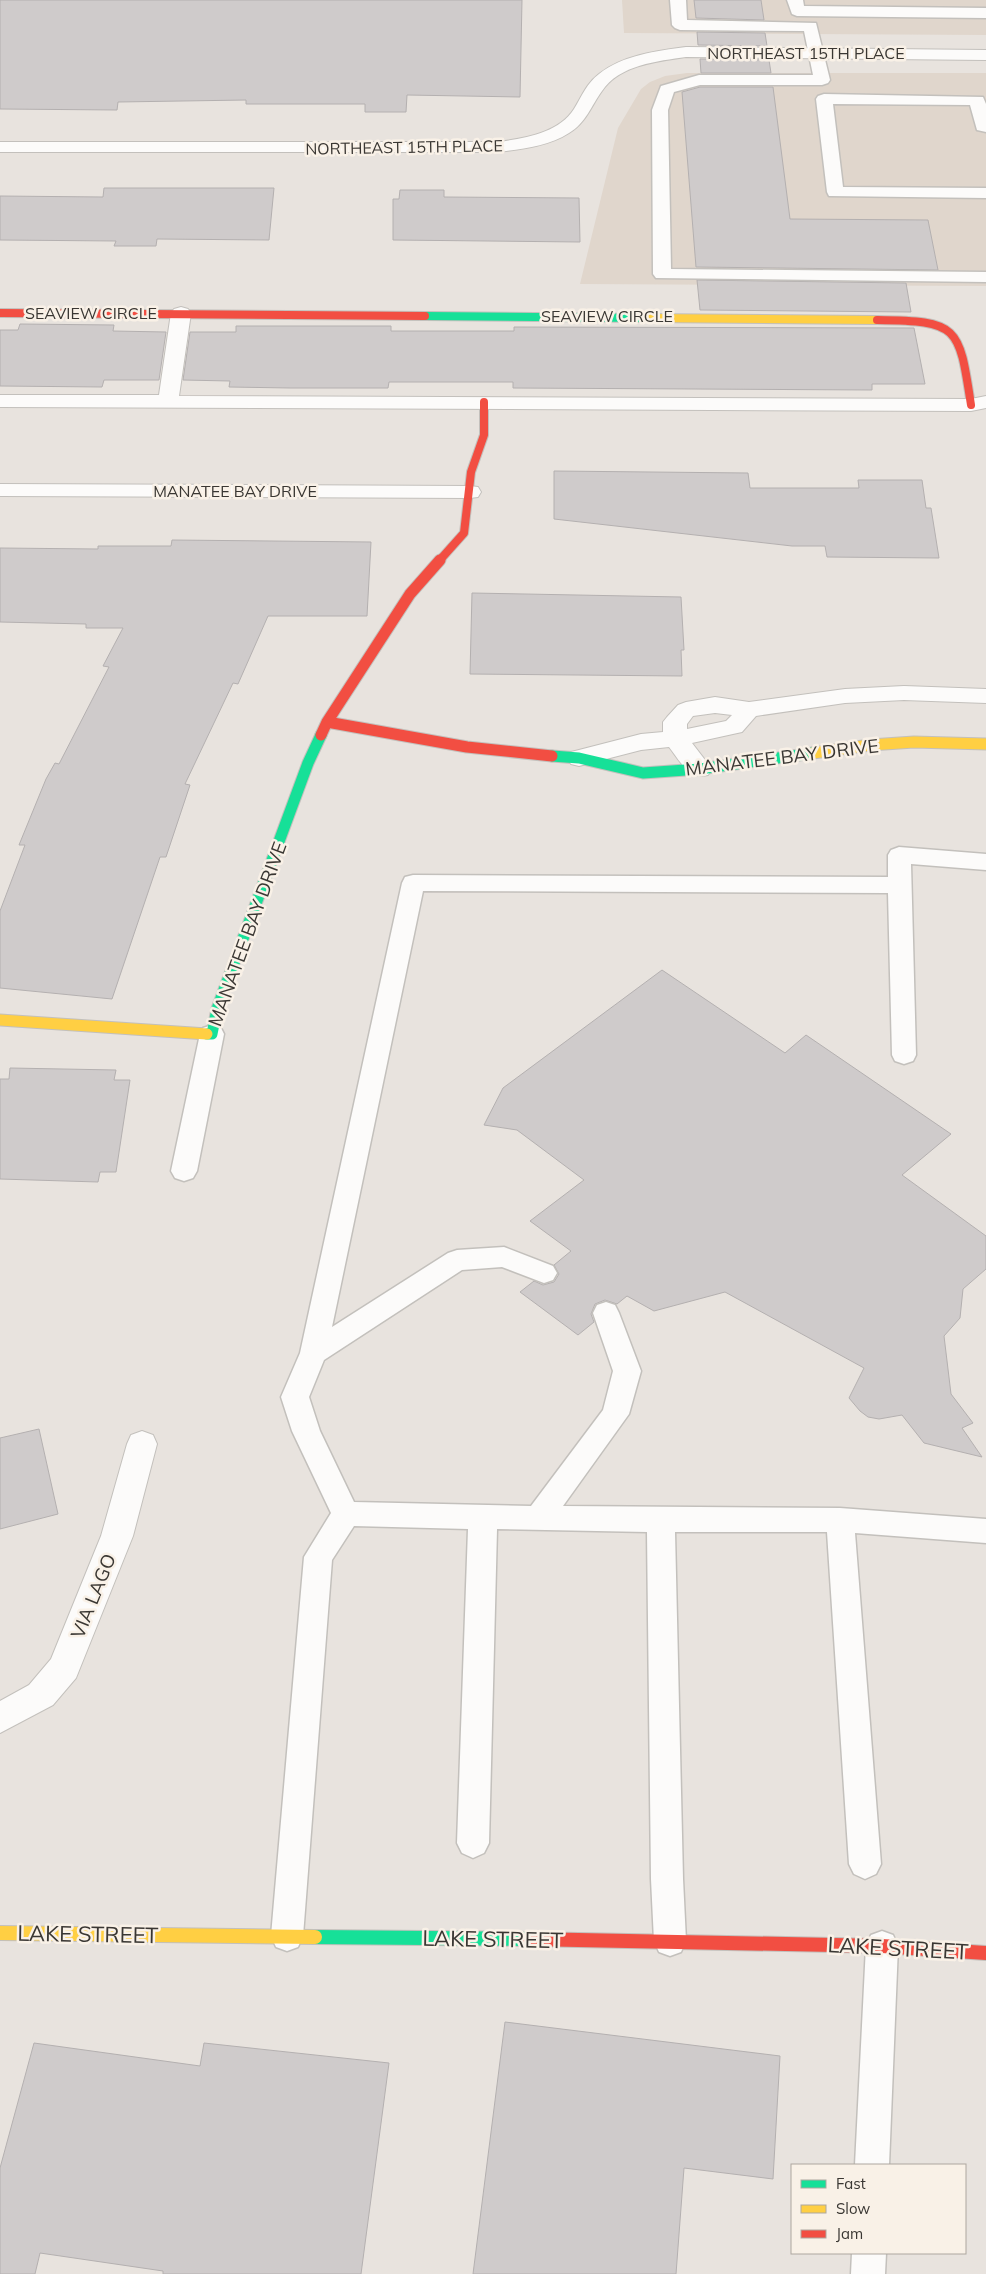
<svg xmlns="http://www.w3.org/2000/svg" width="986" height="2274" font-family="Mulish,sans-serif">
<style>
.built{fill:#e0d6cc}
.building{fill:#cfcbcb;stroke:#b4b0b0}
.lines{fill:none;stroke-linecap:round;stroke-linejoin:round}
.lane-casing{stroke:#c3c0bc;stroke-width:3}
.street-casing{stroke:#c3c0bc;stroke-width:2}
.fast-far2-casing{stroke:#c3c0bc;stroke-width:10}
.fast-far1-casing{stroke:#c3c0bc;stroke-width:13}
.fast-casing{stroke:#c3c0bc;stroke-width:16}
.slow-far2-casing{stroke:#c3c0bc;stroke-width:10}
.slow-far1-casing{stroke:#c3c0bc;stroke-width:13}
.slow-casing{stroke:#c3c0bc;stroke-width:16}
.jam-far2-casing{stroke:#c3c0bc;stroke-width:10}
.jam-far1-casing{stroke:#c3c0bc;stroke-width:13}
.jam-casing{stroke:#c3c0bc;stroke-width:16}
.lane{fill:#fcfbfa;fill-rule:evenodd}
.street{fill:#fcfbfa;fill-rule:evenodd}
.fast-far2{stroke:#16e098;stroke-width:8}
.fast-far1{stroke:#16e098;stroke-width:11}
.fast{stroke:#16e098;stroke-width:14}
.slow-far2{stroke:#ffcf43;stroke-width:8}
.slow-far1{stroke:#ffcf43;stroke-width:11}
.slow{stroke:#ffcf43;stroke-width:14}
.jam-far2{stroke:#f24e42;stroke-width:8}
.jam-far1{stroke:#f24e42;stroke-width:11}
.jam{stroke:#f24e42;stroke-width:14}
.labels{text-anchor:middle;stroke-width:5;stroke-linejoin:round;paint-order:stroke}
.far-street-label{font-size:16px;fill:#3a3733;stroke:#f9f1e7}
.street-label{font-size:19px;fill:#3a3733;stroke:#f9f1e7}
.near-street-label{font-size:22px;fill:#3a3733;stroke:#f9f1e7}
</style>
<rect width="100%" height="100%" fill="#e8e3de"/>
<path class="built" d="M622,0H986V35L624,33Z
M687,73H986V286L580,284L618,128L641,89L650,82L665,76Z"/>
<path class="building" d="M0,0H522L520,97L407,95L406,112H365V104H246V100L118,102L117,110L0,109Z
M694,0H761L764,20L696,18Z
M697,32L765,33L767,46L698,45Z
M700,59L769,60L771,73H701Z
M700,87H773L790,219L928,220L938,270L696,267L682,92Z
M104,188H274L269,240L157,239L156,246H114L116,241L0,240V196L103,197Z
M400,190H444V197L579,198L580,242L393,240V199H399Z
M697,280L906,283L911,312L700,310Z
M20,324L114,325L113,331L166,332L159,380H104L102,387L0,386V330H18Z
M236,326H391V331H514V327L914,328L925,384H872V390L513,388V382H389L388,388H290L229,387L230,381L183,380L190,332H236Z
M554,471L748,473L750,488H859L858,480H922L926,508H931L939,558L827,557L825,546H792L554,519Z
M172,540L371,542L367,616H268L238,684L233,683L185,784L190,785L166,857H160L112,999L0,988V911L25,845H19L46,779L55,763L59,764L109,667L103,666L123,628H86V624L0,622V548L98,549V546H171Z
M472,593L681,597L684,650H681L682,676L470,674Z
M662,970L785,1053L806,1035L951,1134L902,1175L986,1236V1269L963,1289L960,1318L944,1336L951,1394L973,1423L962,1428L982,1457L924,1443L902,1415L879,1419L868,1417L860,1411L849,1398L864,1368L725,1292L654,1311L627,1296L617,1304L605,1300L595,1304L591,1314L594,1322L578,1335L520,1292L534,1281L543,1285L554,1282L559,1274L554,1265L571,1251L530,1221L584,1180L517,1130L484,1125L503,1088Z
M10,1068L116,1070L114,1080H130L116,1172H100L98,1182L0,1179V1079H9Z
M39,1429L58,1514L0,1529V1438Z
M505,2022L780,2056L773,2179L684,2168L676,2274H473Z
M34,2043L200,2066L204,2043L389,2063L361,2274H163V2271L40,2253L35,2274H0V2168Z"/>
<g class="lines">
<g class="lane-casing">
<path id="lane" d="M670,0H686L687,20L816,23L830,80L828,83L822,85H700L674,92L668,110L671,269L986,272V282L656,278L653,274L652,110L661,86L699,75H813L804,31L680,30L675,28L672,25Z
M787,0H803L804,6L986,8V18L797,16L792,14Z
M824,94L983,97L986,104V132L977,130L970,105L833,104L843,187L986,188V198L829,196L827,192L816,99L818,96Z
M899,847L986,854V870L911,864L916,1055L913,1061L904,1064L895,1061L892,1055L888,893L423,891L332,1327L448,1253L457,1250L504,1247L553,1266L557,1273L553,1280L544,1283L502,1267L462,1270L324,1360L309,1397L320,1431L354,1502L531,1506L603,1410L613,1371L593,1313L597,1305L606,1302L615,1305L619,1313L641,1371L629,1414L563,1506L840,1508L986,1519V1543L855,1533L881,1864L876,1874L865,1879L854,1874L849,1864L827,1532H675L683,1879L686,1941L681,1952L670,1956L659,1952L654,1941L651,1879L647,1532L497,1529L489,1843L484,1853L473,1858L462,1853L457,1843L468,1529L354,1526L332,1560L303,1936L298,1947L287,1951L276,1947L271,1936L304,1557L331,1513L292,1431L281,1397L300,1353L402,883L405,877L413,875L888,877V855L891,850Z
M212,1025L221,1028L224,1034L197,1171L193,1178L184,1181L175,1178L171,1171L200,1034L203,1028Z
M882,1931L893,1935L898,1946L889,2165H855L866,1946L871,1935Z
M852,2253H886L885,2274H851Z"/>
</g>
<g class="street-casing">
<path id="street" d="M686,47L986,50V60L686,57C658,61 619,65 602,91C591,106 586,123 569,133C549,146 522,149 499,152H0V142H499C525,138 559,133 574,109C582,96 587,83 599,74C623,55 656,51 686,47Z
M181,307L188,309L191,313L179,396L971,399L986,396V408L971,411L0,407V395H159L171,313L174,309Z
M0,484L470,486L478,487L481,492L478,497L470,498L0,496Z
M904,686L986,689V703L904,700L845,703L756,716L742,732L692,743L712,769L708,775C689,780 680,761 669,747L641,750L579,766L571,764L567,758L571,752L579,750L641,734L663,732V722L667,717L678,705L686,702L715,697L749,702L845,689ZM715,713L732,715L726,721L687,729V724L693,716Z
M142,1431L153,1435L157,1444L133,1536L76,1678L53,1705L0,1733V1701L29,1685L51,1659L101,1536L127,1444L131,1435Z"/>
</g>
<g class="fast-far2-casing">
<path id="fast-far2" d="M425,316L645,318"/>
</g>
<g class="fast-far1-casing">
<path id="fast-far1" d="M552,756L579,758L643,773L700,769L813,753
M207,1034H212L217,1009L308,763L321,735"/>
</g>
<g class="fast-casing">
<path id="fast" d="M315,1937L529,1939"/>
</g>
<g class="slow-far2-casing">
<path id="slow-far2" d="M645,318L877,320"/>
</g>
<g class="slow-far1-casing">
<path id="slow-far1" d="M813,753L870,745L914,742L986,744
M0,1020L207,1034"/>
</g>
<g class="slow-casing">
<path id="slow" d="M0,1933L315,1937"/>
</g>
<g class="jam-far2-casing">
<path id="jam-far2" d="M0,313L425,316
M877,320C959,321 959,326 971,405
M439,561L464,533L471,472L484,435V402"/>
</g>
<g class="jam-far1-casing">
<path id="jam-far1" d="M327,722L467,747L552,756
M321,735L327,722L410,594L440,560"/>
</g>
<g class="jam-casing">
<path id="jam" d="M529,1939L882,1946L986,1953"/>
</g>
<use href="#lane" class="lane"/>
<use href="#street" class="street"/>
<use href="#fast-far2" class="fast-far2"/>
<use href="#fast-far1" class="fast-far1"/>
<use href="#fast" class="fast"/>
<use href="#slow-far2" class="slow-far2"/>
<use href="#slow-far1" class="slow-far1"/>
<use href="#slow" class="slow"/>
<use href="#jam-far2" class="jam-far2"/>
<use href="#jam-far1" class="jam-far1"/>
<use href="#jam" class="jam"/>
</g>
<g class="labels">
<g class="far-street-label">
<text x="806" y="59">NORTHEAST 15TH PLACE</text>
<text transform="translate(404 147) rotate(-1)" y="6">NORTHEAST 15TH PLACE</text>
<text x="91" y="319">SEAVIEW CIRCLE</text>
<text x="607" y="322">SEAVIEW CIRCLE</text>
<text x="235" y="497">MANATEE BAY DRIVE</text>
</g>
<g class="street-label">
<text transform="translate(782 757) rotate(-7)" y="7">MANATEE BAY DRIVE</text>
<text transform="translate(247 934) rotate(-70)" y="7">MANATEE BAY DRIVE</text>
<text transform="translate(93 1596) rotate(-68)" y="7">VIA LAGO</text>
</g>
<g class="near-street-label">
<text transform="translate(88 1934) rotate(1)" y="8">LAKE STREET</text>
<text transform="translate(493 1939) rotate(1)" y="8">LAKE STREET</text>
<text transform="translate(898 1948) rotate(3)" y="8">LAKE STREET</text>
</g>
</g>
<rect x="791" y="2164" width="175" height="90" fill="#f9f1e7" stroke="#ada79f"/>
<rect x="801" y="2180" width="25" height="8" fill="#16e098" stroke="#ada79f"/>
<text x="836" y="2189" font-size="15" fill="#3a3733">Fast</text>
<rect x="801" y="2205" width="25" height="8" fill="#ffcf43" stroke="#ada79f"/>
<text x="836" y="2214" font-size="15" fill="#3a3733">Slow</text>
<rect x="801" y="2230" width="25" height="8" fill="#f24e42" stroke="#ada79f"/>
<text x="836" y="2239" font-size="15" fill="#3a3733">Jam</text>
</svg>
